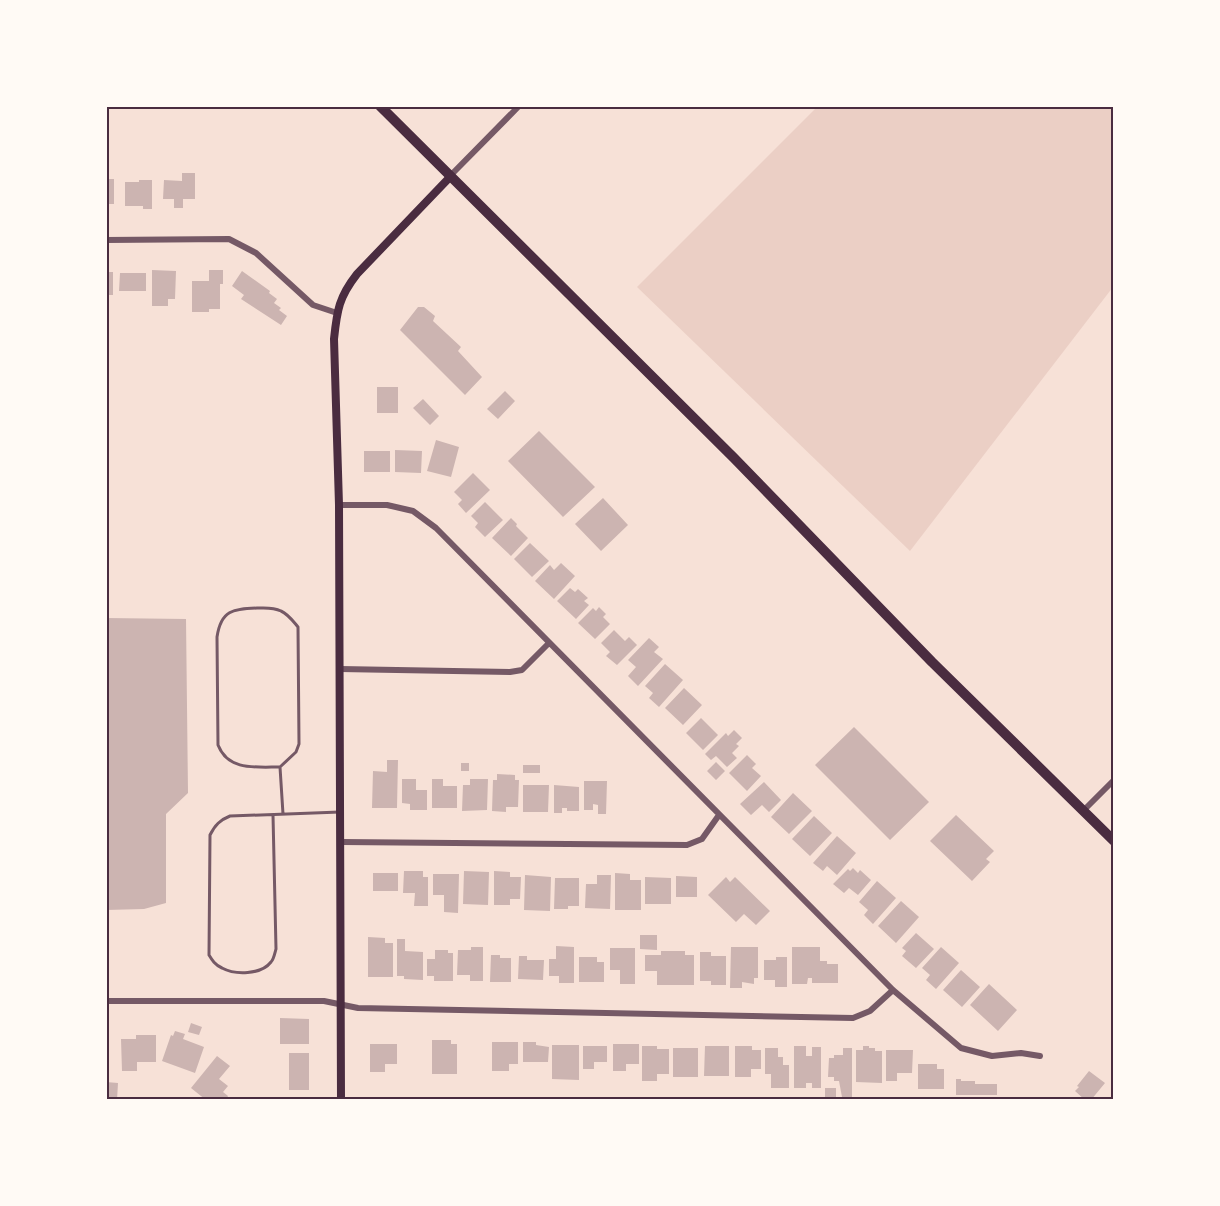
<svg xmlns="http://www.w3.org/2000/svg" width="1220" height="1206" font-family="'Alegreya Sans',sans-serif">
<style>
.green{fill:#ebcfc5}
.building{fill:#ccb4b1}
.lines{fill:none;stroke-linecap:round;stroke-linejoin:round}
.service{stroke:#755966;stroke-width:3}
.minor{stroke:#755966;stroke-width:6}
.secondary{stroke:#4a2c40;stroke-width:8}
.trunk{stroke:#4a2c40;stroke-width:10}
.neatline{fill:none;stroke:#4a2c40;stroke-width:2}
</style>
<rect width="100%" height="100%" fill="#f7e1d7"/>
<path class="green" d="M818,106L1113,107V287L910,551L637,287Z"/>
<path class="building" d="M182,173H195V199H183V208H174V199H163L164,180L182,181Z
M106,179H114V204H106Z
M139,180H152V209H143V206H125V182H139Z
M152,270L176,271L175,299H168V306H152Z
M209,270H223V284H220V309H209V312H192V281H209Z
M242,271L270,291L269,293L277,299L274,303L281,308L279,310L287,316L281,325L241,299L244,295L232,286Z
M106,272H113V295H106Z
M120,273H146V291H119Z
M418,307H424L435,316L433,321L461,347L458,351L482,377L465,395L400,330Z
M377,387H398V413H377Z
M505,391L515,401L498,419L487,409Z
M423,399L439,416L430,425L413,408Z
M539,431L595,487L563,517L508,461Z
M436,440L459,447L451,477L427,471Z
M395,450L422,451L421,473L395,472Z
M364,451H390V472H364Z
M473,473L490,490L466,513L458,504L462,500L454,492Z
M603,498L628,525L601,551L575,524Z
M485,502L503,520L485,537L475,527L478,523L471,516Z
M511,518L517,524L516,526L528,538L511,556L492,538Z
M530,543L549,561L532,577L514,559Z
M561,563L575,576L554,599L535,581L550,565L554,570Z
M570,588L575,592L578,589L588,598L584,601L589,605L576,619L557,601Z
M599,607L606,614L603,617L610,624L595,639L578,623L593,608L596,611Z
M106,618L186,619L188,793L166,814V903L144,909L106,910Z
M614,630L625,641L629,637L637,645L617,665L606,656L610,652L601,643Z
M649,638L659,647L654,652L663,659L638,686L628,676L636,667L628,660Z
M665,664L683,680L659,707L649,698L653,693L645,686Z
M684,688L702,705L683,725L665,708Z
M701,718L718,735L703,750L686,733Z
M854,727L929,802L890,840L815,765Z
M734,730L742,738L736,744L739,746L732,753L737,758L727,767L716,756L711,760L705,754L726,733L728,736Z
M747,755L756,764L752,768L761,776L747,791L729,773Z
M387,760H398L397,808H372L373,771L387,772Z
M716,762L725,771L716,780L707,771Z
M461,763H469V771H461Z
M523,765H540V773H523Z
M497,774L515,775V780H519L518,807H506V812L492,811L493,780H497Z
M402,779H416V790H427V810H410V804L402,803Z
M432,779H443V786H457V808H432Z
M470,779H488L487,810L462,811L463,785H470Z
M584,781H607L606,814H598V805L593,804V810H584Z
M764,782L781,800L769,812L762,805L751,815L740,804Z
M523,785H549L548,812H523Z
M554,785L579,787V811H567V808H562V813H554Z
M793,793L812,811L789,834L771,817Z
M956,815L994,851L986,859L990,862L972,881L930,841Z
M814,816L832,833L810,856L792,839Z
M837,836L856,853L837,875L827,866L823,871L813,863Z
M853,868L858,873L860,870L871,880L858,895L849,888L844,893L833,884L848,869L850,871Z
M404,871H423V877H428V906H414L415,893H403Z
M464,871L489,872L488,905L463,904Z
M494,871L510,872V877H521L520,899H510V905H494Z
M373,873H398V891H373Z
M615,873L630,874V880H641V910H615Z
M433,874H459L458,913L444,912V895H433Z
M525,875L551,877L550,911L524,910Z
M597,875H611L610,909L585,908L586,884H597Z
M676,876L697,877V897H676Z
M645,877L671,878V904H645Z
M726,877L730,882L735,877L770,911L756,925L744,914L736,922L708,895Z
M555,878H579V906H568V909H554Z
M877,881L896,898L873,924L864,915L868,910L859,902Z
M901,901L919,917L896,943L878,926Z
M916,933L934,949L916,968L902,956L906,951L902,948Z
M640,935H657V950L640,949Z
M368,937L385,938V943H393V977H368Z
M397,939H405V951L423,952V980L404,979V976H397Z
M556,946L574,947V983H559V976H549V959H556Z
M471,947H483V981H470V975H457L458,950H471Z
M731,947H758V978H754V984L742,982V988H730Z
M792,947H820V961H827V964H838V983H812V978H808L807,984H792Z
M941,947L959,963L936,989L926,980L930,975L922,968Z
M610,948H635V984H620V970H610Z
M435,950H448V953H453V981H434V976H427V959H435Z
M661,951H685V955H694V985H657V971H645V955H661Z
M700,952H711V956H726V985H711V981H700Z
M491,955H500V958H511V982H490Z
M519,956H527V960H544L543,980L518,979Z
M579,957H597V962H604V982H579Z
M776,957H787V987H775V980H764V960H776Z
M961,970L980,987L962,1007L943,990Z
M989,984L1017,1010L998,1031L970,1005Z
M280,1018L309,1019V1044H280Z
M191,1023L202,1027L199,1035L188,1032Z
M175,1031L185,1034L183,1039L204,1047L195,1073L162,1061L171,1035L173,1036Z
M136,1035H156V1062H137V1071H122L121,1039H136Z
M432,1040H451V1044H457V1074H432Z
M492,1042H518V1064H509V1071H492Z
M523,1042H536V1045L549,1047L548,1062H523Z
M370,1044H397V1064H385V1072H370Z
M613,1044H639V1064H626V1071H613Z
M552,1045H579V1080L552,1079Z
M583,1046H607V1062H594V1069H583Z
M642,1046H657V1049H669V1074H657V1081H642Z
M705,1046H729V1076H704Z
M735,1046H752V1050H761V1069H751V1077H735Z
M794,1046H806V1056H812V1047H821V1088H812V1083H806V1088H794Z
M863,1046H869V1048H875V1051H882V1083L856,1082V1050H863Z
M673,1048H698V1077H673Z
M765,1048H778V1057H783V1065H789V1088H771V1074H765Z
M843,1048H852V1097H842L839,1081H834V1077H828L829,1058H834V1055H843Z
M886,1050H913L912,1073H897V1081H886Z
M289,1053H309V1090H289Z
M217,1056L230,1066L219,1079L228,1086L223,1092L228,1096L226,1100H206L191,1088Z
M918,1064H937V1069H944V1089H918Z
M1089,1071L1105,1083L1091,1100H1085L1075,1091L1079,1087L1077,1086Z
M956,1079H961V1081H975V1084H997V1095H956Z
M106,1082L118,1083L117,1100H106Z
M825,1088H836V1097H825Z"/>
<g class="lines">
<path class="service" d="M280,767C256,767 228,771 218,745L217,637C221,610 233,609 257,608C266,608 273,607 281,611C288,614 293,621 298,627L299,744L296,752L280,767L283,814
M273,815L276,949C275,952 274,959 271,962C261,975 235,975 222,968C215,965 212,960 209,955L210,835C215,825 220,820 230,816L340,812"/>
<path class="minor" d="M450,176L519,106
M106,240L229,239L256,253L313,305L337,313
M339,505H387L413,511L436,528L893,990L961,1048L992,1056L1021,1053L1040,1056
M340,669L510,672L522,670L549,643
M1083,811L1114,780
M342,842L687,845L702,839L719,815
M106,1001H324L358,1008L853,1018L870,1011L893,990"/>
<path class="secondary" d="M341,1100L339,505L334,339C337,310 339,297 357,274L450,177"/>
<path class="trunk" d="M380,106L734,458L932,662L1114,841"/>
</g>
<rect width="1220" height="1206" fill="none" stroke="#fffaf5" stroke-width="216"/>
<rect x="108" y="108" width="1004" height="990" class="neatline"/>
</svg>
